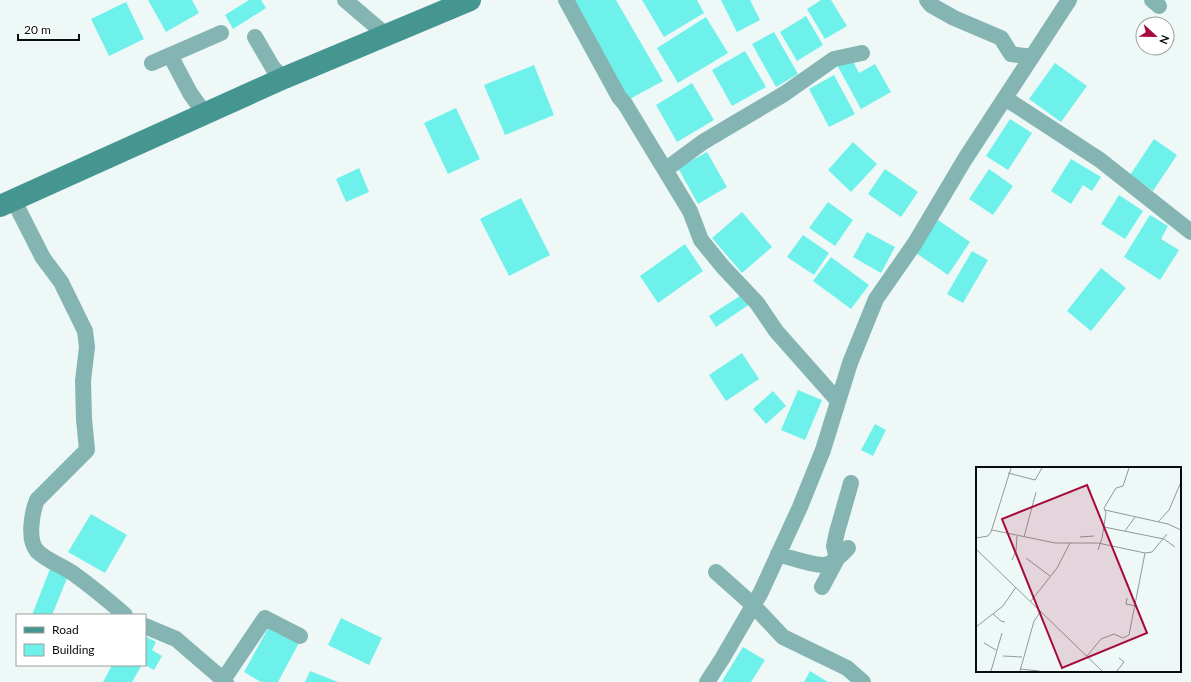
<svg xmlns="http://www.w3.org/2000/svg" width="1191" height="682" font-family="Lato,sans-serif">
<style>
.building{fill:#6ff1eb}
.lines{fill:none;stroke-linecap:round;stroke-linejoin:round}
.street{stroke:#84b5b2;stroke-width:16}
.secondary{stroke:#459591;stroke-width:22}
.inset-road{fill:none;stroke:#929a99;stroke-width:1}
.view{fill:#a50b3f;fill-opacity:0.15;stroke:#a50b3f;stroke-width:2}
.inset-edge{fill:none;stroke:#090c0c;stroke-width:2}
</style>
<rect width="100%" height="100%" fill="#eef8f7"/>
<path class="building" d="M148,0H192L199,13L166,32Z
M249,0H261L266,8L233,29L225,15Z
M570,0H616L663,81L628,100Z
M642,0H697L704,13L664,37Z
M721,0H750L760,20L737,32Z
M821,0H831L847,26L825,39L807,9Z
M126,2L144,39L109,56L91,19Z
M806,16L823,45L797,61L780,32Z
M706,17L728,53L678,83L657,48Z
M774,32L798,74L776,87L752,44Z
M745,51L766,87L732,106L712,70Z
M851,57L859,73L875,64L891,92L861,109L837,65Z
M1055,63L1087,86L1061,122L1029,99Z
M534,65L554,115L505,135L484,85Z
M834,75L855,114L829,127L809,89Z
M692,83L714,120L677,142L656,105Z
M456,108L480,159L448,174L424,123Z
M1010,119L1032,133L1008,170L986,156Z
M1154,139L1177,155L1153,191L1130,175Z
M853,142L877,164L851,192L828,170Z
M707,152L727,187L698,204L678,168Z
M1071,159L1101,177L1092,191L1083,185L1071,204L1051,191Z
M359,168L369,192L346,202L336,179Z
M885,169L918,192L901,217L868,194Z
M989,169L1013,186L993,215L969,199Z
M1119,195L1143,211L1125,239L1101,224Z
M521,198L550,255L509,276L480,219Z
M828,202L853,220L835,246L809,228Z
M742,212L772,247L742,273L712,238Z
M1150,215L1168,226L1161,239L1179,250L1160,280L1124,257Z
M938,220L970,242L948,275L916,253Z
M867,232L895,247L881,273L853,257Z
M803,235L829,253L814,275L787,257Z
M685,244L703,271L658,303L640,276Z
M972,251L988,260L963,303L947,294Z
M831,257L869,285L851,309L813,281Z
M1101,268L1126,288L1091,331L1067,311Z
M743,294L750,304L716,327L709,316Z
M742,353L759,379L726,401L709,375Z
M798,390L822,400L805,440L781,430Z
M773,391L786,406L766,424L753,409Z
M875,424L886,430L873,456L861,450Z
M91,514L127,535L105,573L68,552Z
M50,569L68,576L52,615H32Z
M341,618L382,638L369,665L328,645Z
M270,625L300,641L278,682H261L244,672Z
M145,636L156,642L152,650L162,656L154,670L145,665Z
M743,647L765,660L751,682H724L722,681Z
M112,665H142L132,682H103Z
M310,671L338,682H305Z
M810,671L828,682H804Z"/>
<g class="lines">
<path class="street" d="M345,0L386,35
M566,0L619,97L625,104L690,211L701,240L723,267L757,303L776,331L838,401
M927,0L931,5L954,18L1001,38L1011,54L1032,57
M1152,0L1159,6
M255,37L273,68L284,78
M170,55L190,93L205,114
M152,63L221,33
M1005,98L1100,160L1191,232
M665,170L703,142L784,94L834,59L862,53
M14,201L43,258L61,282L85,331L87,347L83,381L84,419L87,450L37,500C32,512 27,540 37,551C47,561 63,566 74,574C92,587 109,601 125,615
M778,554C787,557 817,566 825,565C834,563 842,554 848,548
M716,572L753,605L783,637L847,668L863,682
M822,587L837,559L834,546L837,532L851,483
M145,626L176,639L226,682
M223,680L265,618L300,636
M707,682L722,659L761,592L800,507L823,450L850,363L876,299L915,243L965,159L1069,0"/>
<path class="secondary" d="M0,206L284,78L470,0"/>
</g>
<g transform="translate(976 467)">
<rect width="205" height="205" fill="#eef8f7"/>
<path class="inset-road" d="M32,6L59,13L66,1M129,43L192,57L205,63M182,55L193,43L205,15M128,60L188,72L199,80M16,63L79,76H122L169,86L153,168L147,171L138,167L125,172L111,189M149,64L159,50M48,70L60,25M104,70L118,69M0,71L12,69L15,65L35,1M0,82L126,204M122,83L126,71L130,46L128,41L140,21L147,19L153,1M169,86L176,85L191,67M50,91L74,109M36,93L40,84L41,69M151,131L150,137L160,139M55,134L81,101L94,76M17,147L25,154L29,155M0,160L27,139L40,120M8,176L20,183M27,189L46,190M44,202L63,204M15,204L26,166M44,204L58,154L65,144M141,204L148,195L143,191"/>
<path class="view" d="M111,18L171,166L86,201L26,52Z"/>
<rect width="205" height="205" class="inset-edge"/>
</g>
<rect x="16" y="614" width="130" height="52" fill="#ffffff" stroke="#9d9e9e"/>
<rect x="24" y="627" width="20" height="6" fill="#459591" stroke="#9d9e9e"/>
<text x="52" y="634" font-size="12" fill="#090c0c">Road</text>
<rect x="24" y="644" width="20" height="12" fill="#6ff1eb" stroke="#9d9e9e"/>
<text x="52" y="654" font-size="12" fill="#090c0c">Building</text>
<g transform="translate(1155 36) rotate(112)"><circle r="19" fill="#ffffff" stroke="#9d9e9e"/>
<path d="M0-3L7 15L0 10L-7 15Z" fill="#a50b3f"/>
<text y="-6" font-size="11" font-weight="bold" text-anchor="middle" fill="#090c0c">N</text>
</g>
<path d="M18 34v6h61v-6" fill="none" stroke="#090c0c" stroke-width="2"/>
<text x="24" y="34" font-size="12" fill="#090c0c" stroke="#ffffff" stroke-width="3" paint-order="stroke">20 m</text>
</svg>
